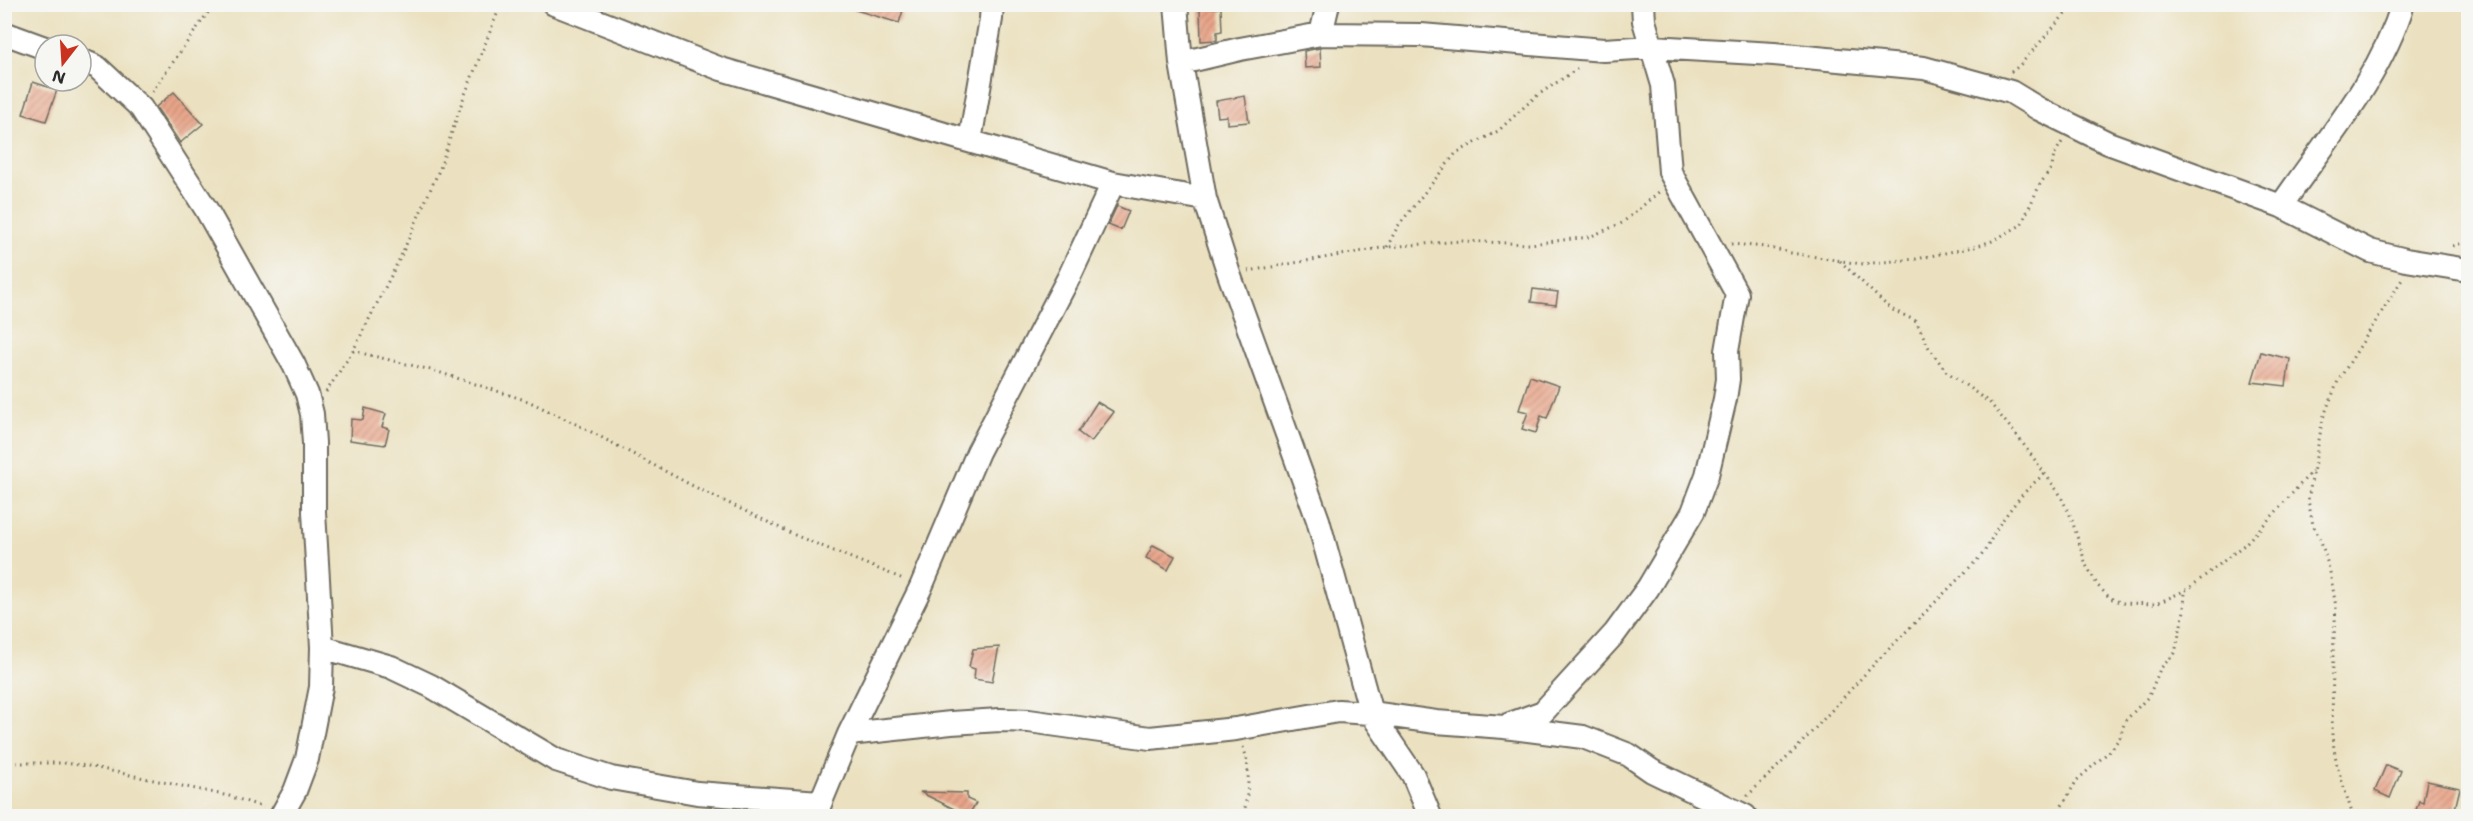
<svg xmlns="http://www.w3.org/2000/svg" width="2473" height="821" font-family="'Shantell Sans',sans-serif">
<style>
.building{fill:url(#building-hatch)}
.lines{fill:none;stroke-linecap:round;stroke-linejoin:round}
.minor-casing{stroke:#6e6b5f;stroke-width:26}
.path{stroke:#6e6b5f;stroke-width:3;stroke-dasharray:1.5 4.5;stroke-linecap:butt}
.minor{stroke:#fff;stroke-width:22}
</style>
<defs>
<pattern id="building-hatch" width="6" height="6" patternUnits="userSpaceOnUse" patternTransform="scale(1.5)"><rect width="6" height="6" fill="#e9a58a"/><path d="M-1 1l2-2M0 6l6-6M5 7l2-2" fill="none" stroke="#bd8771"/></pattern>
</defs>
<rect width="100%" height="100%" fill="#f6f6f2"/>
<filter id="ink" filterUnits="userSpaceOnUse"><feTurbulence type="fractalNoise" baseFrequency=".0167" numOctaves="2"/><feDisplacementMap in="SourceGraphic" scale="12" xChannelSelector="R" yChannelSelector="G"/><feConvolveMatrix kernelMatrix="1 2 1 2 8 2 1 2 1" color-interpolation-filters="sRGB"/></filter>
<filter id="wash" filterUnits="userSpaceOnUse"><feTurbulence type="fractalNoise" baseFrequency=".008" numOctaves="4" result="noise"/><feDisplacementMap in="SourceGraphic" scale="24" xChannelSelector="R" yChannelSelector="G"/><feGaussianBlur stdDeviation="1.35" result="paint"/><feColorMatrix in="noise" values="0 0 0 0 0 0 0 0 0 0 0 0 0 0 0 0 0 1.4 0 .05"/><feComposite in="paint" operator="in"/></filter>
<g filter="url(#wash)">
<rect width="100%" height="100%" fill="#ebe1c0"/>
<g id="blocks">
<path class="building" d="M849,4H894L904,7L899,23L849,8Z
M1200,8H1221L1222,31L1217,32V40L1201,41Z
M1320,48L1321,67L1305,68L1304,51Z
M33,82L57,90L46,121L23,114Z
M174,92L203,124L180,143L156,107Z
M1245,96L1249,122L1227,124V116L1218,117L1216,101Z
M1117,206L1129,211L1121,230L1108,225Z
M1533,289L1558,292L1556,305L1531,302Z
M2261,352L2290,359L2286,386L2252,382Z
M1530,376L1559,386L1547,418L1541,416L1536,433L1522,429L1528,412L1519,410Z
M1097,402L1114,412L1091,442L1078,432Z
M365,408L386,414L382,427L389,429L385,445L350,440L351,419L363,420Z
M1153,545L1175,556L1168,570L1146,558Z
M999,647L992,682L974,679L975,669L969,667L973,649Z
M2386,765L2401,771L2390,798L2375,791Z
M2427,781L2460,788L2454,813L2457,816H2414L2419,801L2423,802Z
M920,792L967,793V799L976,803L968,816Z"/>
</g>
</g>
<g filter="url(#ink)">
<use href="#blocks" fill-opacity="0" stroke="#6e6b5f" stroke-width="1.5"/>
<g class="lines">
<g class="minor-casing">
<path id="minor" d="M554,4L721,69L1113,183L1205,199
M1176,4L1181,63L1205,199L1229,274L1318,520L1371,713L1413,775L1430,816
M4,33L45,48
M1321,34L1328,4
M81,60L97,67L141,108L206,209L294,365L307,394L312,414L314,443V512L322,647L321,687L307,759L295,791L281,816
M1181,63L1240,49L1321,34L1421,35L1604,50L1652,47L1774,54L1924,68L2011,92L2039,109L2108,143L2281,206L2370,251L2406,260L2468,270
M970,141L991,19L992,4
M2281,206C2325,141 2379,81 2403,4
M322,647L391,667L431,686L556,760L611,778L697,793L820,802
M1510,724L1543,712L1615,633L1648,588L1693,512L1707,475L1725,399L1728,379L1727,351L1737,294L1670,172L1663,85L1644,21L1643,4
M849,734L951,723L1000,720L1029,721L1150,738L1236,729L1338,711L1371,713L1436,722L1504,727L1583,737L1629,755L1652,771L1745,816
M815,816L849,734L921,587L978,452L1070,275L1113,183"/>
</g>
<path class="path" d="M2011,72L2019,66L2074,4
M152,92L214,4
M1731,244L1766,247L1791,253L1861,264L1916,259L1974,247L1992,241L2021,225L2040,184L2052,167L2054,155L2062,142
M2453,246L2468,241
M1387,247L1398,226L1456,153L1498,131L1535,97L1577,69
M1840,261L1883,302L1893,310L1916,321L1929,348L1946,371L1990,403L2018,437L2059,493L2071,517L2086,565L2098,586L2110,598L2122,603L2156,604L2188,589L2244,545L2274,514L2312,471
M1248,271L1387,247L1461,241L1530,244L1589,237L1622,223L1659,192
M353,351L435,371L528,401L582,427L693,486L797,536L903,579
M326,392L353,351L401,256L440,168L462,102L501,4
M1243,747C1252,769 1247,794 1244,816
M4,763H64L88,766L229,796L263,807
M1747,796L1797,748L1877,661L1981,556C1989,546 1992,536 1998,527C2011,507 2027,487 2046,473
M2056,816L2077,780L2112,749L2120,737L2125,721L2149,696L2160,669L2175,653L2184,611L2185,591
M2353,816L2337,766L2332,736L2333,653L2336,607L2330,572L2321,541L2313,525L2308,500L2323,418L2338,381L2403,278"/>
<use href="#minor" class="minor"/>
</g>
</g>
<rect width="2473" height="821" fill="none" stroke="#f6f6f2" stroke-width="24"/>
<g transform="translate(63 63) rotate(197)"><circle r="28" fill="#f6f6f2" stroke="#a5a5a2" stroke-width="1.5"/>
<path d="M0-4.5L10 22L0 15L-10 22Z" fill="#c8321e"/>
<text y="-9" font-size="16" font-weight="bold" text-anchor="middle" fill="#2b2b2b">N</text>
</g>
</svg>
